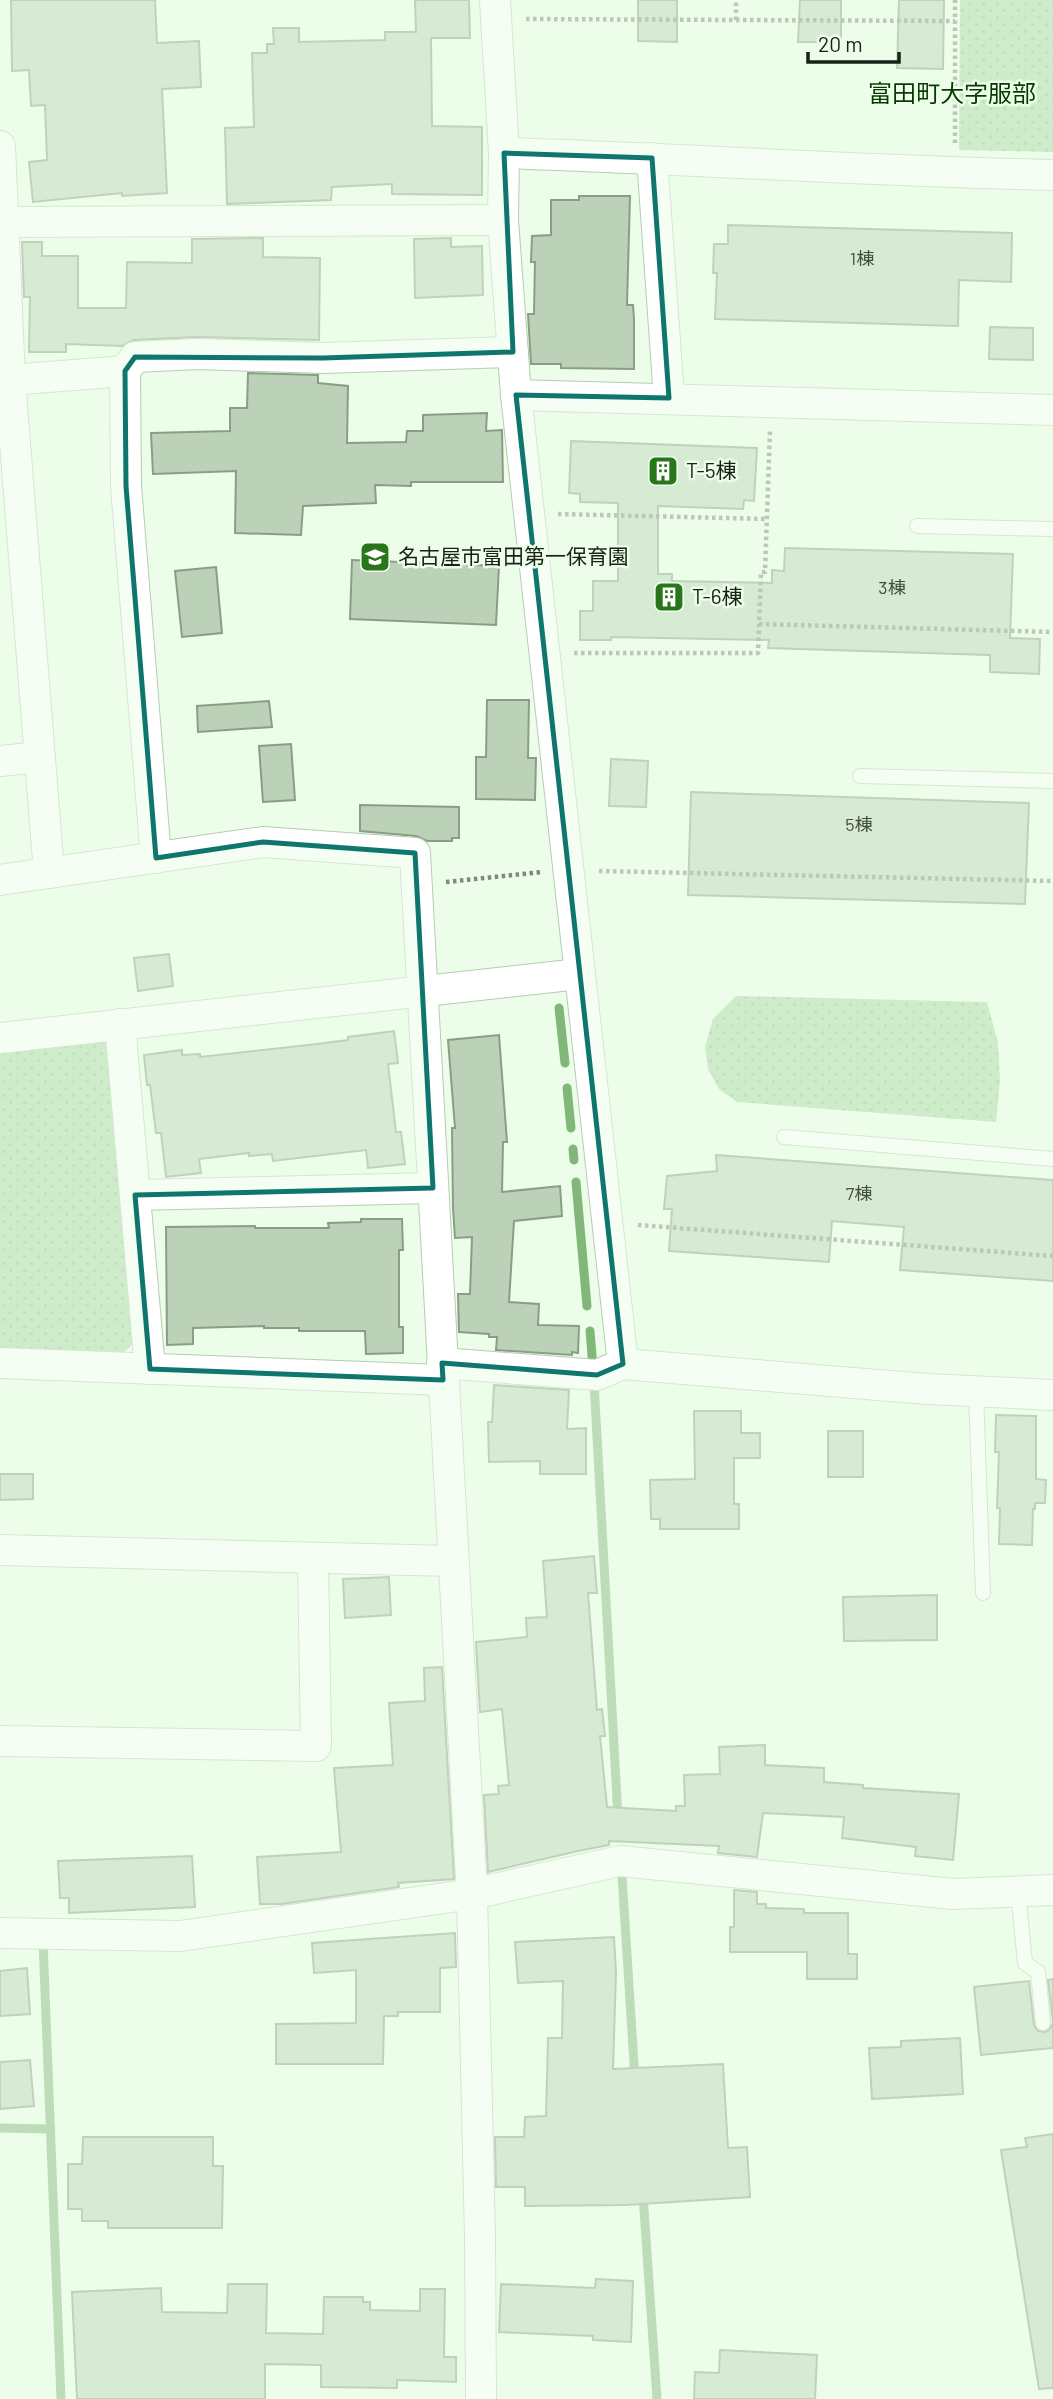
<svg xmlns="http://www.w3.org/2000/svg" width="1053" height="2399" font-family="Barlow,'Noto Sans JP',sans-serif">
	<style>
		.green { fill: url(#green-dots) }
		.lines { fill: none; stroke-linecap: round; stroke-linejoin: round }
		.stream { stroke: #82b77a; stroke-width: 9 }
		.building { fill: #bcd2b8; stroke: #899e85; stroke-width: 2 }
		.service-casing { stroke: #b6ccb2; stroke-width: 16 }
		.minor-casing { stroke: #b6ccb2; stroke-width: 32 }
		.path { stroke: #7e8b7c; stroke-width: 4.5; stroke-dasharray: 3.5 3.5; stroke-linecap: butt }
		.service { stroke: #fff; stroke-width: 14 }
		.minor { stroke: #fff; stroke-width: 30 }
		.marked { fill: none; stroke: #0f766e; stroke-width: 5; stroke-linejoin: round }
		.labels { text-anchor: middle; stroke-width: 5; stroke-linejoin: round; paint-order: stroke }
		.number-label { font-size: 18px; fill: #414d3f }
		.poi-label { font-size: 21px; fill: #182117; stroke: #ecfee9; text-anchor: start }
		.quarter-label { font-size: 24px; fill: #073a00; stroke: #ecfee9 }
	</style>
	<defs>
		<pattern id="green-dots" width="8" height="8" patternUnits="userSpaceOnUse" patternTransform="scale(1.75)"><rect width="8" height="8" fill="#a9d7a2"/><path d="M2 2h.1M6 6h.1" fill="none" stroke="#91b88b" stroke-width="1.8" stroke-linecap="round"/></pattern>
	</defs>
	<rect width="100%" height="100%" fill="#ecfee9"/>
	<g class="green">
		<polygon points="960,0 1053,0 1053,152 959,150"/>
		<polygon points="736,996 987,1002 998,1043 1000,1080 996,1122 737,1102 719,1089 708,1069 705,1047 713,1019"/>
		<polygon points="100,1038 110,1047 136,1341 123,1353 0,1348 0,1048"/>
	</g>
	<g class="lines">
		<g class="stream">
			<polyline points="559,1008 565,1063"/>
			<polyline points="567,1088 571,1128"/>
			<polyline points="573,1149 574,1160"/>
			<polyline points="576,1182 587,1306"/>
			<polyline points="590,1331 593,1368"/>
			<polyline points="594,1382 618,1818"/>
			<polyline points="622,1876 635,2079"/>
			<polyline points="43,1941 61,2399"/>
			<polyline points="0,2128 51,2129"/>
			<polyline points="643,2195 657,2399"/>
		</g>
	</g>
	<g class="building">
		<polygon points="11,0 155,0 157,43 199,41 201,87 162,89 167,193 122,196 122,193 33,202 29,162 47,160 45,105 31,106 29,70 12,71"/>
		<polygon points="415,0 469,0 470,38 431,38 432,126 482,127 482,195 392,194 392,184 332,187 331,200 227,204 225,128 254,127 252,53 267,53 267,44 274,44 273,28 299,28 299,42 385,40 385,32 416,32"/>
		<polygon points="638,0 677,0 677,42 638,41"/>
		<polygon points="800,0 841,0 841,42 798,42"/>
		<polygon points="899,0 944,0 943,69 897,68"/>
		<polygon points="579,196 630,196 627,305 633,305 634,319 634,369 561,368 561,364 531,364 528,314 534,314 535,262 531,262 532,236 551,235 551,200 579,200"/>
		<polygon points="728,225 1012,233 1011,282 959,280 958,326 715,319 717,273 713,273 714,244 728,244"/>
		<polygon points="263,238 263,257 320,258 319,340 196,337 134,340 122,346 66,344 66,352 29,352 30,297 24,297 22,242 42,242 42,256 78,256 78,308 126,308 127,262 192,263 192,239"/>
		<polygon points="451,238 451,247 482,246 483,295 415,298 414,239"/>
		<polygon points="990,327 1033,328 1033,360 989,359"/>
		<polygon points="248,373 318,375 318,383 348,386 347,443 406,442 407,431 423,431 423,415 487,413 486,431 502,430 503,482 411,482 411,486 375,485 376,503 303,506 301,535 235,533 236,471 153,474 151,433 230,431 230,408 247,408"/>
		<polygon points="571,441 757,448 754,501 744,500 743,509 658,506 658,574 672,574 672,581 772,583 772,570 784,571 785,548 1013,554 1010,638 1040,639 1039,674 990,672 990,655 768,648 769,640 611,637 611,640 580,640 580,611 593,611 593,581 618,581 618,503 580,502 580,494 569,493"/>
		<polygon points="352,560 499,566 496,625 350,619"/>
		<polygon points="216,567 222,633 182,637 175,571"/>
		<polygon points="487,700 529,700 528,758 536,758 535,800 476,799 476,757 486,757"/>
		<polygon points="269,701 272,727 198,732 197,706"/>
		<polygon points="291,744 295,800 263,802 259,746"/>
		<polygon points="611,759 648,761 646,807 609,806"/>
		<polygon points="691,792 1029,803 1025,904 688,895"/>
		<polygon points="360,805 459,807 459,838 452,838 452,841 427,841 416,836 360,831"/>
		<polygon points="169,954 173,986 138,991 134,958"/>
		<polygon points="394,1031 398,1063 388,1064 396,1132 401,1132 405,1164 368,1168 366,1150 273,1161 272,1154 249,1156 249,1153 199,1159 201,1173 166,1177 161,1133 156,1133 150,1085 147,1085 144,1055 182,1050 182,1055 200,1054 200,1057 317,1044 348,1040 348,1037"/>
		<polygon points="499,1035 507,1142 503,1142 502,1192 560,1186 562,1216 514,1221 509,1302 539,1304 538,1325 579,1326 578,1353 572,1352 572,1355 496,1350 497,1337 489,1337 489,1334 459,1332 458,1294 470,1294 472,1237 455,1238 453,1208 452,1128 455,1128 448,1040"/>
		<polygon points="716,1155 1053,1180 1053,1281 900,1270 904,1227 832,1221 829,1262 669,1251 672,1209 664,1209 667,1176 717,1171"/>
		<polygon points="361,1219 402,1219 403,1250 399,1250 399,1327 403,1327 403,1353 366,1354 365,1331 299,1331 299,1328 264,1328 264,1326 193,1328 193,1344 167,1345 166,1227 255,1226 255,1228 329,1228 328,1223 361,1222"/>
		<polygon points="494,1385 569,1390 567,1429 586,1428 586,1474 540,1474 540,1461 489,1462 488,1422 492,1422"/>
		<polygon points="694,1411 741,1411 741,1433 760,1433 760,1458 734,1458 734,1504 739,1504 739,1529 660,1529 660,1519 651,1519 650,1480 695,1479"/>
		<polygon points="996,1415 1036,1416 1036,1479 1046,1480 1045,1503 1035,1503 1035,1509 1033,1509 1032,1545 999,1544 1000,1508 997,1508 999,1452 995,1452"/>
		<rect x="828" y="1431" width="35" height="46"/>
		<polygon points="0,1474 33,1474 33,1499 0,1500"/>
		<polygon points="594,1556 597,1593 588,1593 597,1710 602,1709 605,1736 600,1736 607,1807 676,1811 676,1806 685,1806 684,1775 720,1774 719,1747 765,1745 765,1765 824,1768 824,1782 863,1785 863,1788 959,1794 953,1860 915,1856 916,1847 842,1838 844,1817 763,1813 757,1857 718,1853 719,1846 609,1841 609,1845 578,1851 488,1872 484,1795 499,1794 498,1786 509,1785 502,1709 480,1712 476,1642 527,1637 526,1618 547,1617 543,1561"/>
		<polygon points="389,1577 391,1615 345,1618 343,1579"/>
		<polygon points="937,1595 937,1640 844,1641 843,1597"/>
		<polygon points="442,1667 454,1879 398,1883 399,1887 282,1904 260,1904 257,1857 341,1852 334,1768 393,1765 389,1703 425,1701 424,1668"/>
		<polygon points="192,1856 195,1907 69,1913 69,1898 60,1898 58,1861"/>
		<polygon points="734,1890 757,1892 757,1904 766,1904 766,1908 804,1909 804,1913 848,1913 848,1954 857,1954 857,1979 807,1979 807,1952 730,1952 730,1927 734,1927"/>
		<polygon points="455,1933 456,1967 440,1968 440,2012 398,2012 398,2016 384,2016 383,2064 276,2064 276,2024 356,2023 356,1970 314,1973 312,1943"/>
		<polygon points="614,1937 616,1972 613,2069 723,2064 728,2148 747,2147 750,2197 626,2205 525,2206 525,2187 496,2187 495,2137 524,2137 525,2117 546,2116 548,2038 562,2038 563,1981 518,1983 515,1942"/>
		<polygon points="27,1968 30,2014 0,2016 0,1971"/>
		<polygon points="1053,1979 1053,2048 981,2055 974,1987 1029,1981 1034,2025 1038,2031 1045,2032 1049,2030 1053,2023 1048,1980"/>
		<polygon points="960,2038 963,2094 872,2099 869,2048 901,2047 901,2041"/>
		<polygon points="30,2060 34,2106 0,2109 0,2062"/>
		<polygon points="1053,2134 1053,2388 1039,2389 1001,2150 1027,2147 1025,2138"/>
		<polygon points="83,2137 213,2137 213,2166 223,2166 222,2228 108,2228 108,2221 82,2221 82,2209 68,2209 68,2164 82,2164"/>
		<polygon points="596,2279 633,2281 631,2342 593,2340 593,2336 499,2332 501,2284 595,2288"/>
		<polygon points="228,2284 267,2284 266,2333 323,2334 324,2297 363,2297 363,2302 370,2302 370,2310 420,2311 420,2289 445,2289 444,2357 456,2357 456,2382 397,2380 397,2388 321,2387 321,2365 265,2364 265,2399 77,2399 72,2292 161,2288 162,2312 227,2313"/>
		<polygon points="720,2350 817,2355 815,2399 694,2399 695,2372 719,2373"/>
	</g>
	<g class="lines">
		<g class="service-casing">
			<g id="service">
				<polyline points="917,526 1053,529"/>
				<polyline points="860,776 1053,781"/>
				<polyline points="784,1137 1053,1159"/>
				<polyline points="976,1392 983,1593"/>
				<polyline points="1018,1891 1025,1963 1038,1972 1043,2023"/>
			</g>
		</g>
		<g class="minor-casing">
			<g id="minor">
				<polyline points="495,0 504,153 503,220 516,395 623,1364"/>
				<polyline points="0,146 10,380 49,873"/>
				<path d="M504,153c183,6 366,18 549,22"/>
				<polyline points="652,158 669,398"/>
				<polyline points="0,222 503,220"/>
				<polyline points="125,371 126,486 156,858"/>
				<polyline points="0,379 10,380 125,371 135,357 197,354 323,358 513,352"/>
				<polyline points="516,395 1053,410"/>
				<polyline points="0,761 40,757"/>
				<polyline points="0,880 263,842 415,853 472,1894 480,2237 481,2399"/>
				<polyline points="120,1024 150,1369"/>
				<polyline points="0,1038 579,974"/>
				<polyline points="135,1195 433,1188"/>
				<polyline points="0,1363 443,1380"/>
				<polyline points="442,1363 597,1375 623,1364 927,1389 1053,1395"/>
				<polyline points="0,1550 453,1561"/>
				<polyline points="0,1741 316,1746 313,1559"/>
				<polyline points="0,1933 180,1936 472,1894 620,1861 953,1894 1053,1890"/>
			</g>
		</g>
		<g class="path">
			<polyline points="526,19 955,21"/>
			<polyline points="736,20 736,0"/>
			<polyline points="955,143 955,0"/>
			<polyline points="558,514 767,519"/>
			<polyline points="759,624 1053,632"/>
			<polyline points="574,653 758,653 761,572 765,572 770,430"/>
			<polyline points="599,871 1053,881"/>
			<polyline points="446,882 542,872"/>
			<polyline points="638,1225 1053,1256"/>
		</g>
		<use href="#service" class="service"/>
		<use href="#minor" class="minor"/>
	</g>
	<path d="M0 0H1053V2399H0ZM504,153l148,5 17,240 -153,-3 107,969 -26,11 -155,-12 1,17 -293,-11 -15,-174 298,-7 -18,-335 -152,-11 -107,16 -30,-372 -1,-115 10,-14 188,1 190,-6z" fill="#ecfee9" fill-opacity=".55" fill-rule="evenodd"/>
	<path class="marked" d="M504,153l148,5 17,240 -153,-3 107,969 -26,11 -155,-12 1,17 -293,-11 -15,-174 298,-7 -18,-335 -152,-11 -107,16 -30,-372 -1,-115 10,-14 188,1 190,-6z"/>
	<defs>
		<g id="building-square" transform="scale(1.575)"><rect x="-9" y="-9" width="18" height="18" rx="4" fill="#29751c" stroke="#ecfee9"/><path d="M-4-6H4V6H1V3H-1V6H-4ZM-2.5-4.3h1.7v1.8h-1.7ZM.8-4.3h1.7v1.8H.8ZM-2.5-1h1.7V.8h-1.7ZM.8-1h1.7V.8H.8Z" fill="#fff"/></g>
		<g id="school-square" transform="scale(1.575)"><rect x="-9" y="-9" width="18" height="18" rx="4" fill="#29751c" stroke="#ecfee9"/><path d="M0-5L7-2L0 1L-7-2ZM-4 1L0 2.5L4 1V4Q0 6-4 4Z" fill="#fff"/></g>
	</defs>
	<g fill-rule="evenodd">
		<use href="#building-square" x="663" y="471"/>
		<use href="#school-square" x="375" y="557"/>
		<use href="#building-square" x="669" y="597"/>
	</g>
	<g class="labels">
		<g class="number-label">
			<text x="862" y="265">1棟</text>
			<text x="892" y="594">3棟</text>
			<text x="859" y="831">5棟</text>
			<text x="859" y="1200">7棟</text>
		</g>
		<g class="poi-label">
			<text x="686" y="478">T-5棟</text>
			<text x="398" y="564">名古屋市富田第一保育園</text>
			<text x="692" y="604">T-6棟</text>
		</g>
		<g class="quarter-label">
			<text x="952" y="102">富田町大字服部</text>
		</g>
	</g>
	<path d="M808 52v10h91v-10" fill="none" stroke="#182117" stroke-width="3.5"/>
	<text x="818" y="52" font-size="21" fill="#182117" stroke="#ecfee9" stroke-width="5" paint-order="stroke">20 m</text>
</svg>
